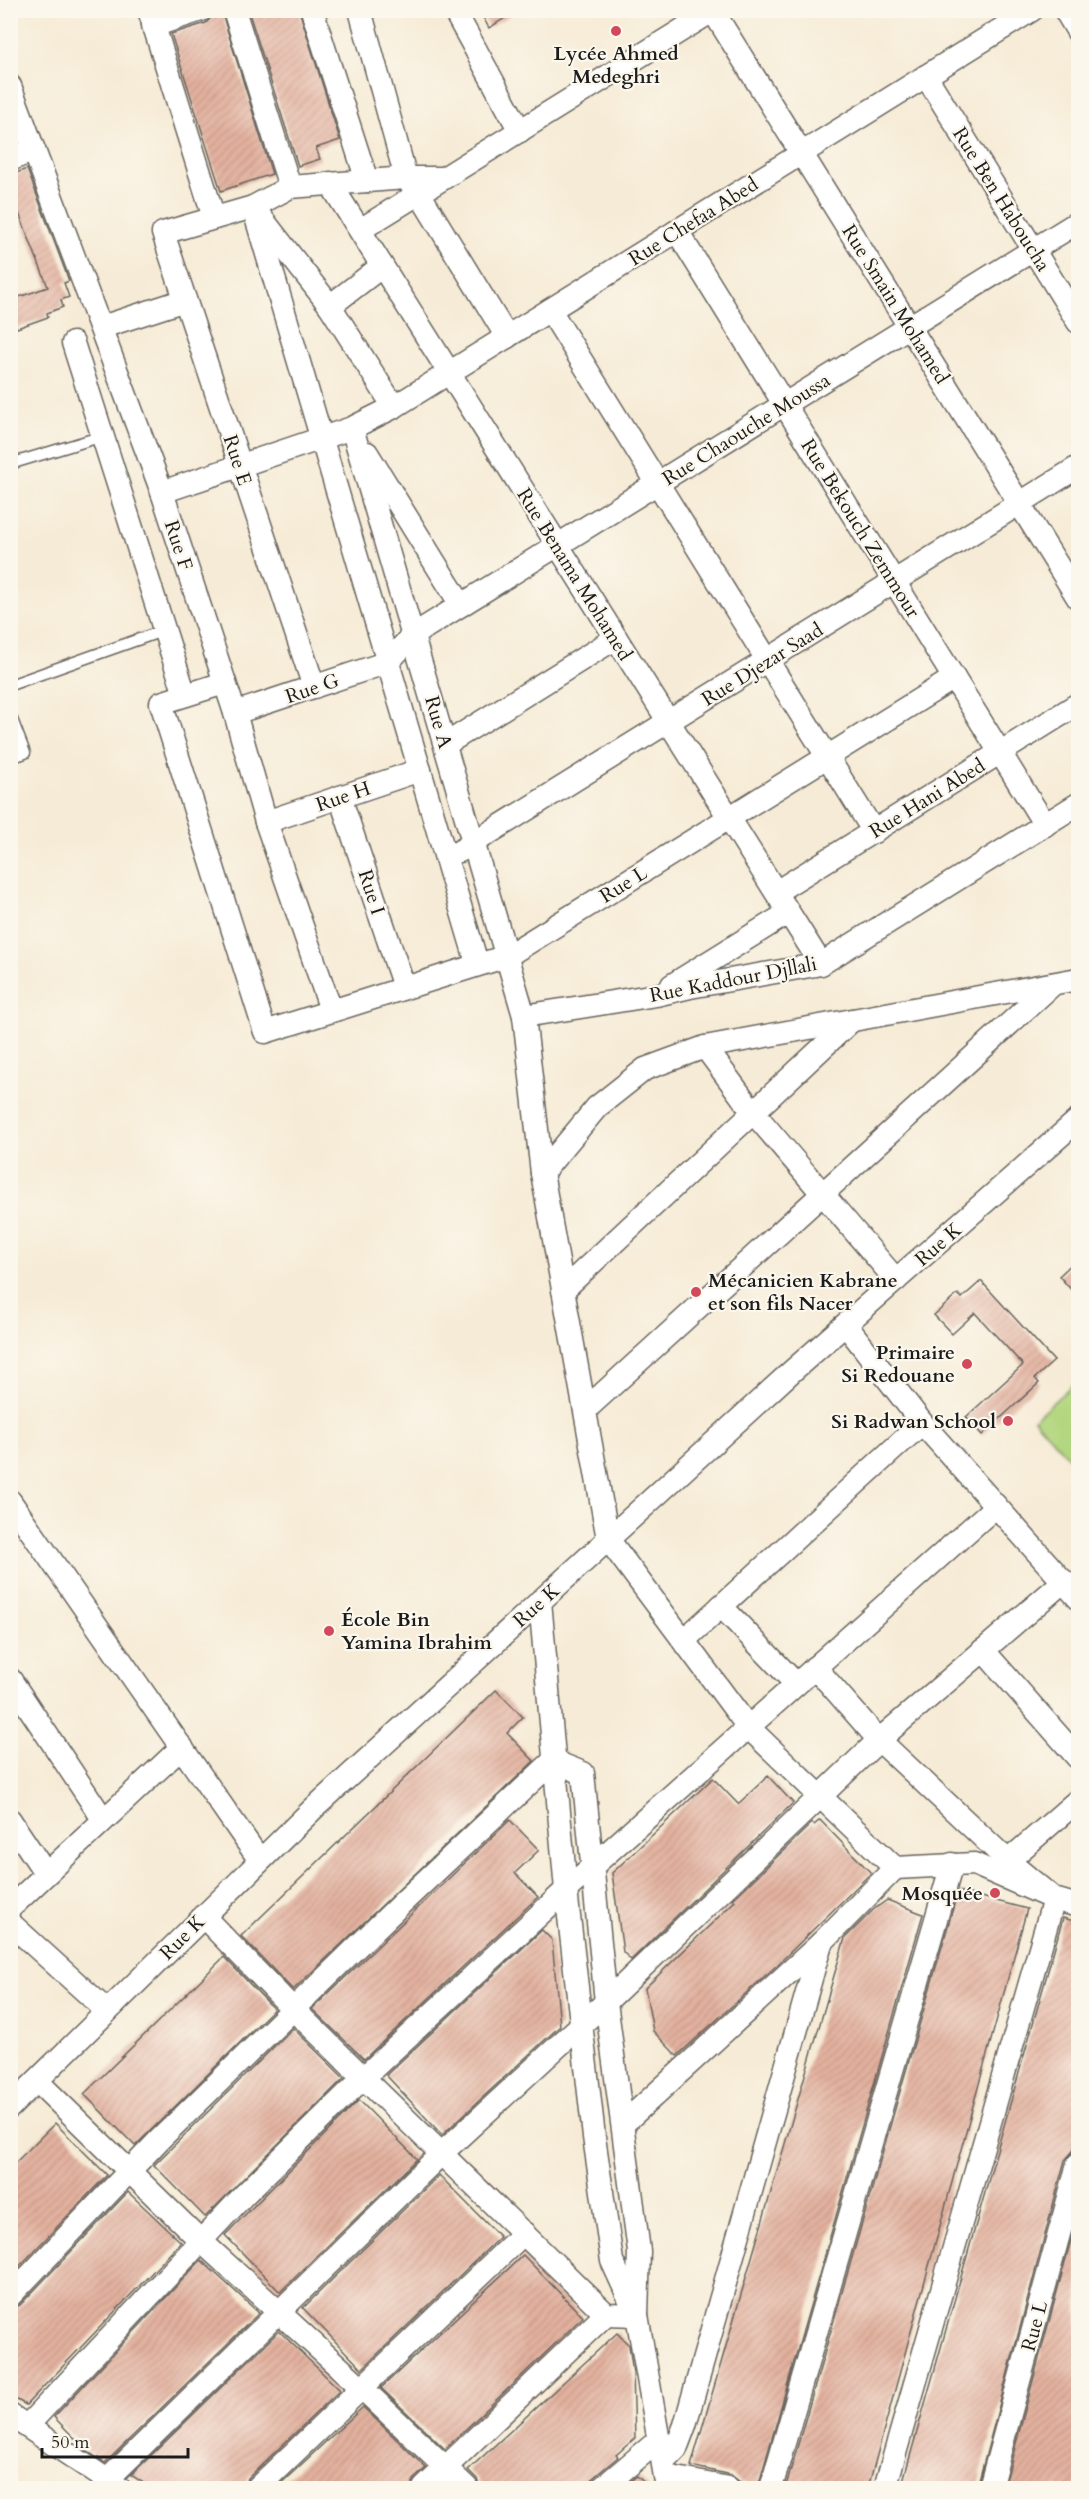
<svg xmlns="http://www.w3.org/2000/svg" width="1089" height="2499" font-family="Cardo,serif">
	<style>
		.pitch { fill: #b3d780; stroke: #687a4e; stroke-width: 1.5 }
		.building { fill: url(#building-hatch) }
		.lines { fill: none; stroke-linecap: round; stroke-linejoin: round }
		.service-casing { stroke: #68645d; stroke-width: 13 }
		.minor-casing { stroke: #68645d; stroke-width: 25 }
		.service { stroke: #fff; stroke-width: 10 }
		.minor { stroke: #fff; stroke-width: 22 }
		.poi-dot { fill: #d1495b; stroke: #fbf7ec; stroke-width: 2 }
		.labels { text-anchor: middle; stroke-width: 4.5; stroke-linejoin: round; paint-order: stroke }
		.poi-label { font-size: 20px; font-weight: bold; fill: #1c1c1c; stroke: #fbf7ec; text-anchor: end }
		.street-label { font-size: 20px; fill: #1c1c1c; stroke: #fbf7ec }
	</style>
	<defs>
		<pattern id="building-hatch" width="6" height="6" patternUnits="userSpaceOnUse" patternTransform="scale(1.5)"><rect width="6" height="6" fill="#e3b19f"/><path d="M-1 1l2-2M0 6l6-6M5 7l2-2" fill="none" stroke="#c29888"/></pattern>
	</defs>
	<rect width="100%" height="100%" fill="#fbf7ec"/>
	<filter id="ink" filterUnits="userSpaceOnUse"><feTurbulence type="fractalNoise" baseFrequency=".0167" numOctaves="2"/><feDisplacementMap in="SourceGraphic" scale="12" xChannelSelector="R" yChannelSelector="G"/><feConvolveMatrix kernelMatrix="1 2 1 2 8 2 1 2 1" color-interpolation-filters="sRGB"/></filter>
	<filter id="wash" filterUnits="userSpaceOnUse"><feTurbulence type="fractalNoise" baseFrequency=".008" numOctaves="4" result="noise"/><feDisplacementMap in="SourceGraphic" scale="24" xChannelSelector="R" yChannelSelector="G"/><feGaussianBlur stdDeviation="1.35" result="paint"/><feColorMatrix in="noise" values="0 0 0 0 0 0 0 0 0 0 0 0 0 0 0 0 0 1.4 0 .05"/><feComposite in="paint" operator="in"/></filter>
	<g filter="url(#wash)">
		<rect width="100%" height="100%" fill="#f6ebd6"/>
		<polygon class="pitch" points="1078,1380 1078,1462 1075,1465 1034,1419"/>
		<g id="blocks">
			<g class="building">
				<polygon points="218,10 221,10 272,174 221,191 171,34 206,23"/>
				<polygon points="248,10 299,10 340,140 316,148 320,159 298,166"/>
				<polygon points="479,10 518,10 489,28"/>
				<polygon points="27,169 69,281 64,283 69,297 61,300 63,307 47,313 48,317 17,328 16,326 10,328 10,300 48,287 10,190 10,175"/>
				<polygon points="1078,1258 1078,1297 1059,1276"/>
				<polygon points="981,1281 1054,1361 1035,1378 1039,1383 982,1435 966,1417 1023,1365 975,1313 952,1334 934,1315 958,1294 962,1298"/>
				<polygon points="496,1690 523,1717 507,1733 534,1761 293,1990 241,1936"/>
				<polygon points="768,1776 793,1803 631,1960 623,1952 612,1873 713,1778 738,1804"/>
				<polygon points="510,1820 539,1850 515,1873 538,1897 364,2059 312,2009"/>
				<polygon points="820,1820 871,1873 776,1966 677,2056 653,2031 645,1988 735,1901 733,1899 812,1823 814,1825"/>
				<polygon points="958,1891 1027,1909 868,2488 792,2488 786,2486"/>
				<polygon points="887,1900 923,1914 758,2487 740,2482 731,2475 691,2466 845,1938 873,1910"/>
				<polygon points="1063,1918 1078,1922 1078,2133 1073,2151 1065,2160 977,2488 901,2488"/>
				<polygon points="542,1930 552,1940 560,2026 442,2135 386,2075"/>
				<polygon points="224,1957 274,2009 135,2146 84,2094"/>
				<polygon points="293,2028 344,2078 205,2217 154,2165"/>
				<polygon points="359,2100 417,2159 280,2292 225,2235"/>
				<polygon points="55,2123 107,2175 10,2276 10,2168"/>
				<polygon points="439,2175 500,2237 362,2369 303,2308"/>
				<polygon points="128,2192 181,2242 26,2405 10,2396 10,2309 20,2305"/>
				<polygon points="1078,2214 1078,2488 1004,2488"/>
				<polygon points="523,2255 583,2317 445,2449 381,2388"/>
				<polygon points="201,2260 259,2313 105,2463 87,2451 54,2417"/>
				<polygon points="279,2331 340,2390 248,2478 244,2488 151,2488 131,2475"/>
				<polygon points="617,2333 629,2345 633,2373 635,2438 616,2455 618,2457 593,2478 589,2488 480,2488 477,2479 468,2470"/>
				<polygon points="363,2407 426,2468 414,2479 411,2488 276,2488"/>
				<polygon points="637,2476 650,2488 622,2488"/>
			</g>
		</g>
	</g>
	<g filter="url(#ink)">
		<use href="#blocks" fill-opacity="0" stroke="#68645d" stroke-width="1.5"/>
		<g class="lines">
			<g class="service-casing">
				<g id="service">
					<polyline points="10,464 103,436"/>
					<polyline points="10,685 165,630"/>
					<polyline points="10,714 25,753 10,758"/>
				</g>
			</g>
			<g class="minor-casing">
				<g id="minor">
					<polyline points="149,10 214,218"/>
					<polyline points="234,10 290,187"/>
					<polyline points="312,10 367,181"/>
					<polyline points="360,10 406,178 419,193 507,337"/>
					<polyline points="454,10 520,131"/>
					<polyline points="1065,10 1078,32"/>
					<polyline points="713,11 1078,598"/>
					<polyline points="153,26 201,10"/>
					<polyline points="926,76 1078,322"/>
					<polyline points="10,86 162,492 235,713 266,822 331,1010"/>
					<polyline points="10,160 34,150"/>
					<polyline points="443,178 406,178 290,187 253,207 477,963"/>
					<polyline points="330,183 821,964"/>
					<polyline points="360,230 714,10"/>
					<polyline points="677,231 1045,825"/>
					<polyline points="330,306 382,266"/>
					<polyline points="550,310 874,832"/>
					<polyline points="102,327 185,300"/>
					<polyline points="73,343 185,695"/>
					<polyline points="352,428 524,1016 542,1173"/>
					<polyline points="367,453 461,605"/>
					<polyline points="162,492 352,428 394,407 1032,10"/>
					<polyline points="224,683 161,703 265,1032 507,956 954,678"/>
					<polyline points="314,687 163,233 253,207 330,306 394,407"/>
					<polyline points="235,713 388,662 413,635 1078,222"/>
					<polyline points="446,744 616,638"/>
					<polyline points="340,797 404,987"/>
					<polyline points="266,822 420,770"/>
					<polyline points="460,851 1078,467"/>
					<polyline points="776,892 1078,704"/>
					<polyline points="1078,979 705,1047 645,1069 597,1107 542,1173 608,1539 748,1727 895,1868 974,1864 1054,1899 1078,1906"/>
					<polyline points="672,985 788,913"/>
					<polyline points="524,1016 656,995 690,987 821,964 1078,804"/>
					<polyline points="705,1047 753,1112 896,1280"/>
					<polyline points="563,1290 852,1020"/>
					<polyline points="846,1325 922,1423 1078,1598"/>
					<polyline points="585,1410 1053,984"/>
					<polyline points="10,1501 259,1859"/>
					<polyline points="540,1601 566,1890 594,2137 612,2261 635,2311"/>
					<polyline points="721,1606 796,1684"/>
					<polyline points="683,1641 922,1423"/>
					<polyline points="983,1650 1078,1758"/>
					<polyline points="815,1667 879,1740 1008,1861 1054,1899 885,2488"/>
					<polyline points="10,1679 103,1819"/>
					<polyline points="10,1820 46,1874"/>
					<polyline points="1008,1861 1078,1800"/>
					<polyline points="10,1908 182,1747"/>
					<polyline points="203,1916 293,2009 606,2314 637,2315"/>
					<polyline points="10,1923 107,2011"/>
					<polyline points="37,2081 201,2241 362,2388 467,2488"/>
					<polyline points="10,2107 313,1809 790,1373 1078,1120"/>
					<polyline points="623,2124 821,1943 895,1868"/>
					<polyline points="10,2296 160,2139 403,1902 553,1761 583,1773 606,2002 639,2251 637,2315 667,2488"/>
					<polyline points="10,2415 119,2488"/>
					<polyline points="27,2426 244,2195 364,2077 566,1890 996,1506"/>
					<polyline points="663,2462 676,2449 685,2425 821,1943"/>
					<polyline points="666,2476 728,2488"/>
					<polyline points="107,2480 442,2153 606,2002 879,1740 1064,1581"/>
					<polyline points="257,2488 524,2233"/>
					<polyline points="424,2488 606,2314"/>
					<polyline points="602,2488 660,2439"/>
					<polyline points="771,2488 952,1864"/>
					<polyline points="990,2488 1078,2164"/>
				</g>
			</g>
			<use href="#service" class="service"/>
			<use href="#minor" class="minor"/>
		</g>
	</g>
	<g class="poi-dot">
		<circle cx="616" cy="31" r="6"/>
		<circle cx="696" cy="1292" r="6"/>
		<circle cx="967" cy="1364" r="6"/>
		<circle cx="1008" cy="1421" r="6"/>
		<circle cx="329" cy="1631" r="6"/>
		<circle cx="995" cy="1893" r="6"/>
	</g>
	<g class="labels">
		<g class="poi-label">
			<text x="616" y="60" text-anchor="middle">Lycée Ahmed<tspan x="616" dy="23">Medeghri</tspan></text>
			<text x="708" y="1287" text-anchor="start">Mécanicien Kabrane<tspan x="708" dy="23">et son fils Nacer</tspan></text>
			<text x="955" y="1359">Primaire<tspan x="955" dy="23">Si Redouane</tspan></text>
			<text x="996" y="1428">Si Radwan School</text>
			<text x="341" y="1626" text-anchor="start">École Bin<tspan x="341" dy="23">Yamina Ibrahim</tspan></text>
			<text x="983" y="1900">Mosquée</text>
		</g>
		<g class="street-label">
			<text transform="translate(1002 199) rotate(58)" y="7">Rue Ben Haboucha</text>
			<text transform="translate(693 221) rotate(-32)" y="7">Rue Chefaa Abed</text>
			<text transform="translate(896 304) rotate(58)" y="7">Rue Smain Mohamed</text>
			<text transform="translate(746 429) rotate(-32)" y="7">Rue Chaouche Moussa</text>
			<text transform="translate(238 460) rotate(72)" y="7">Rue E</text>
			<text transform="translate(861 528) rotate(58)" y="7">Rue Bekouch Zemmour</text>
			<text transform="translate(179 545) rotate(72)" y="7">Rue F</text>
			<text transform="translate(575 574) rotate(58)" y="7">Rue Benama Mohamed</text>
			<text transform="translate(762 664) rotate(-32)" y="7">Rue Djezar Saad</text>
			<text transform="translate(312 688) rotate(-19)" y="7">Rue G</text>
			<text transform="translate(439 722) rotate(74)" y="7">Rue A</text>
			<text transform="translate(343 796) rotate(-19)" y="7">Rue H</text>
			<text transform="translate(927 798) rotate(-32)" y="7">Rue Hani Abed</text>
			<text transform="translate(623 884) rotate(-32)" y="7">Rue L</text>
			<text transform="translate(372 892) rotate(72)" y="7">Rue I</text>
			<text transform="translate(733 979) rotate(-11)" y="7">Rue Kaddour Djllali</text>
			<text transform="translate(938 1244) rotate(-41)" y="7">Rue K</text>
			<text transform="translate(536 1605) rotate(-42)" y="7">Rue K</text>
			<text transform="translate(182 1937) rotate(-45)" y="7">Rue K</text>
			<text transform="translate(1034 2326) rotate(-75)" y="7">Rue L</text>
		</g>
	</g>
	<rect width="1089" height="2499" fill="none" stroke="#fbf7ec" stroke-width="36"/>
	<path d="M42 2448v9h146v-9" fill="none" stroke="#1c1c1c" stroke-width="3"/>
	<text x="51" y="2448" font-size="18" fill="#1c1c1c" stroke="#fbf7ec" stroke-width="4.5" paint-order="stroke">50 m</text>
</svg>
